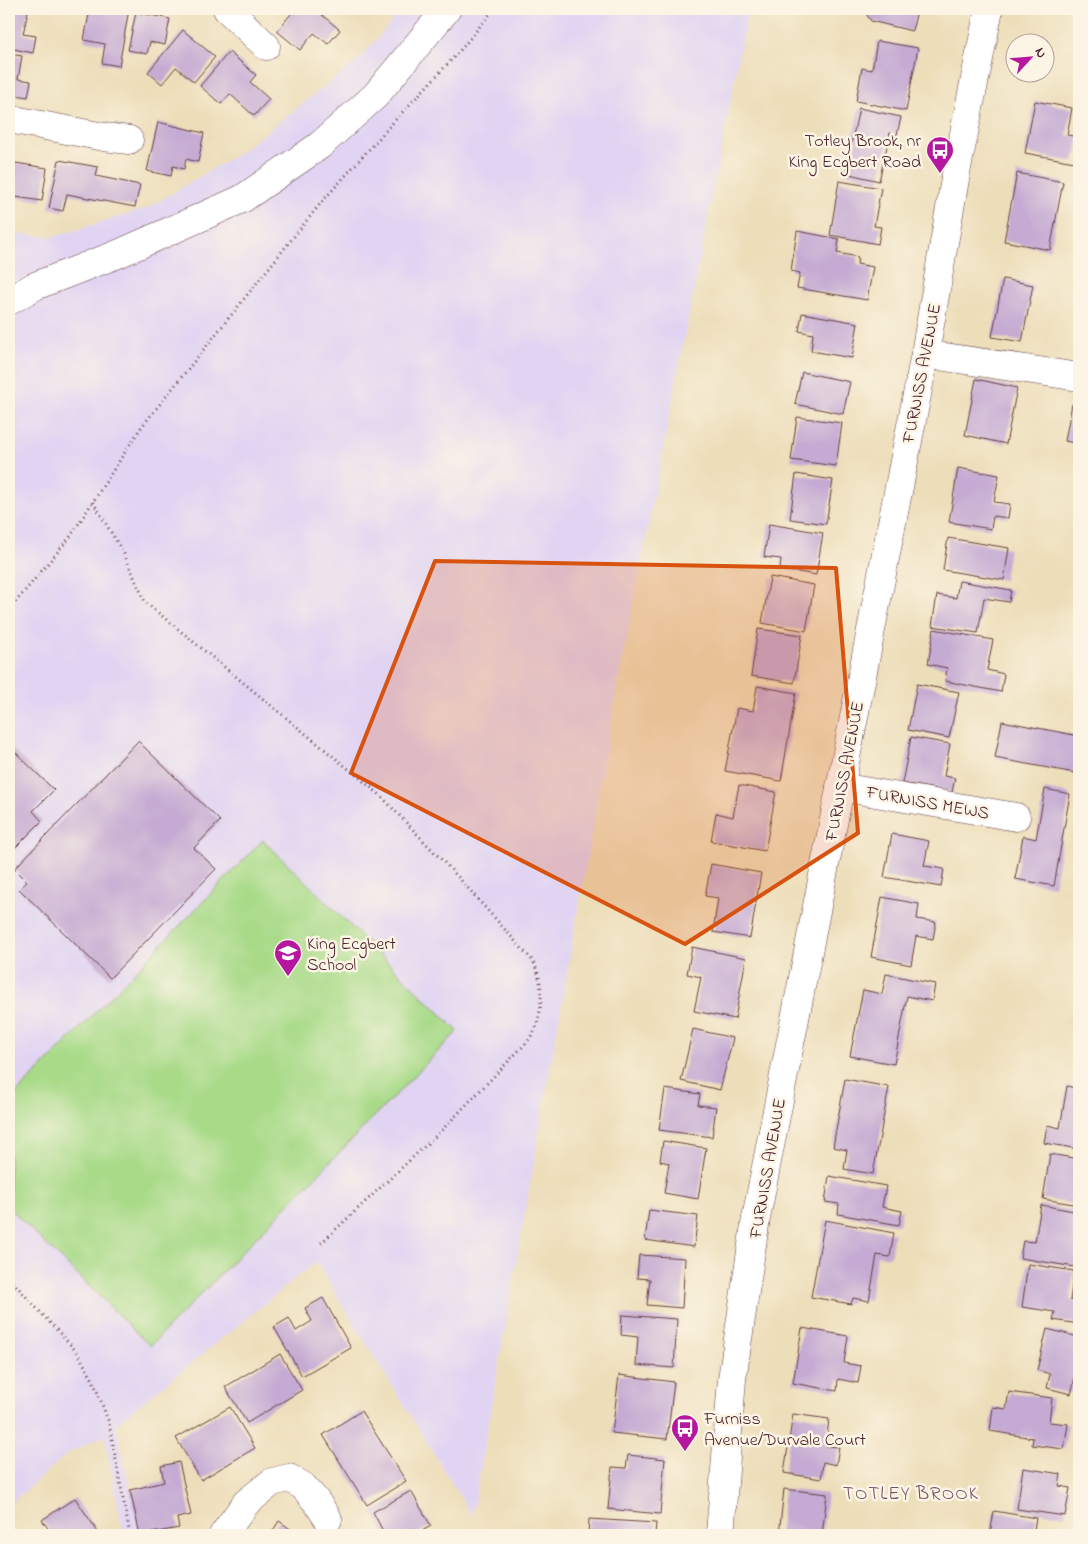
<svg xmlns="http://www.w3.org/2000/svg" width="1088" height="1544" font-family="'Indie Flower',sans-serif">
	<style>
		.built { fill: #e1d4f3 }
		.green { fill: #a8da88; stroke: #797c5a }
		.building { fill: #c5aad3 }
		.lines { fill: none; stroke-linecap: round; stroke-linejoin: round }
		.minor-casing { stroke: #623c40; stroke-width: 29 }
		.path { stroke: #623c40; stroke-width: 3; stroke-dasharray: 1 4; stroke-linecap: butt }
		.minor { stroke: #fff; stroke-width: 28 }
		.marked { fill: #d8530f; fill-opacity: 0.2; stroke: #d8530f; stroke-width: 4; stroke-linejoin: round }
		.labels { text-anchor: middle; stroke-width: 5; stroke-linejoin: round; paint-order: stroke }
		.poi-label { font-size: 18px; fill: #4a1f2b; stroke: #fcf5e5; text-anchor: start }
		.street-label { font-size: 18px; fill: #4a1f2b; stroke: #fcf5e5 }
		.neighbourhood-label { font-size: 19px; letter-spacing: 1px; fill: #755066; stroke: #fcf5e5 }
	</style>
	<rect width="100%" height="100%" fill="#fcf5e5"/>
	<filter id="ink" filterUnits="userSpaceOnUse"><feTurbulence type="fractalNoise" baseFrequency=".02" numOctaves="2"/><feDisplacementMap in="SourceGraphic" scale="10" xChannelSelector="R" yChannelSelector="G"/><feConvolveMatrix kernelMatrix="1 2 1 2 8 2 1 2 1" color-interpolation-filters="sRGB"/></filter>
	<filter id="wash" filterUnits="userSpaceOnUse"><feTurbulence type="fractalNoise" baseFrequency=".0096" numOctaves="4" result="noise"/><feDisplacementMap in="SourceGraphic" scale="20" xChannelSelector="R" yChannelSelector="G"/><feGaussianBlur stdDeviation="1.12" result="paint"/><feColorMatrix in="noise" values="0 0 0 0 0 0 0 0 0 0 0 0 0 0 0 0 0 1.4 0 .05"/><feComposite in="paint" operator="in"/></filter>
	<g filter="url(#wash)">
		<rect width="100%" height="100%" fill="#eddeba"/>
		<polygon class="built" points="402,9 748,9 616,692 472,1516 316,1262 116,1424 140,1535 124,1535 104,1436 68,1453 9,1505 9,233 53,237 148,208 239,153 360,59"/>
		<polygon class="green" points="263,840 458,1031 150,1346 9,1208 9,1101"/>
		<g id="blocks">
			<g class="building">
				<polygon points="9,9 28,11 23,34 36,36 33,53 9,48"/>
				<polygon points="90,9 129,9 119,66 102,63 105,44 84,40"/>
				<polygon points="295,9 315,9 340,30 328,44 314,33 300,50 277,31"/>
				<polygon points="863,9 915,9 917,11 912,31 871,21"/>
				<polygon points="136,12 170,19 165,45 150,42 147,54 128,50"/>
				<polygon points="183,30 215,57 194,82 176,67 162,84 148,72"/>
				<polygon points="877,41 918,48 906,111 856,101 862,68 872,70"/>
				<polygon points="229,52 256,75 250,82 269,99 254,116 230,94 221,104 200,86"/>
				<polygon points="9,54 22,56 18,79 31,81 28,97 9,94"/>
				<polygon points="1035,101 1072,108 1067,135 1079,137 1074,162 1025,153"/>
				<polygon points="859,108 901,117 897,135 890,133 879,181 845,173"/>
				<polygon points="158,122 204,133 198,162 186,159 184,169 173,166 171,176 147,171"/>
				<polygon points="59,160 98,167 96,176 140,185 135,207 67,194 63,211 49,208"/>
				<polygon points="9,162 47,168 42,201 9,196"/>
				<polygon points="1017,173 1063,182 1050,250 1004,241"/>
				<polygon points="839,181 881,188 874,226 881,227 878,244 830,235"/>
				<polygon points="797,231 839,239 837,253 858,257 857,264 873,267 867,300 797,288 800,273 791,271"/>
				<polygon points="1003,279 1033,285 1022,342 992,337"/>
				<polygon points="802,313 858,323 852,358 811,351 813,334 799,331"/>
				<polygon points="802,372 850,382 843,414 795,404"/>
				<polygon points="976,379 1017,388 1006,444 965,435"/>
				<polygon points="1072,404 1079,405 1079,444 1065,441"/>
				<polygon points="797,417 842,423 836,466 791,460"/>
				<polygon points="958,468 999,475 994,502 1010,504 1008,518 993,516 991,529 949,522"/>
				<polygon points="796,474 833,480 826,524 790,519"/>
				<polygon points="769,524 823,533 816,575 780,569 781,559 764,557"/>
				<polygon points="948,538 1009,548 1004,580 943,570"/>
				<polygon points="770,577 814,585 806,631 762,623"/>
				<polygon points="959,581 1011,590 1009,602 984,598 978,633 932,626 937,595 956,598"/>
				<polygon points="758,629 802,635 794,683 751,676"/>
				<polygon points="934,629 993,640 987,670 1004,674 1001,692 945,681 947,668 928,664"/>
				<polygon points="917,684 959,692 949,738 908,730"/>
				<polygon points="757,686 796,693 781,781 725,771 737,708 753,711"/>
				<polygon points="1002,721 1079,736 1079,748 1075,773 995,758"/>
				<polygon points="911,737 950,744 944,776 955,778 952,792 902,783"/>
				<polygon points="138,741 220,821 194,848 216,869 110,978 19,889 27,882 14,869"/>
				<polygon points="9,746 54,790 33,811 42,821 9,854"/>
				<polygon points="739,785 776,792 765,851 711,841 716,813 733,817"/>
				<polygon points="1045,789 1070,794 1054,886 1015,879 1023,836 1036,839"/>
				<polygon points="892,834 929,841 924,866 944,869 941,887 884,877"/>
				<polygon points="711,864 761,873 750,938 713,932 718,898 705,896"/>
				<polygon points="882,897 919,904 917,919 936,922 933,939 916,936 911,965 871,957"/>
				<polygon points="692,947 746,958 735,1019 694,1011 701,977 687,974"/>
				<polygon points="886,974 935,984 932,1001 907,996 894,1064 850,1056 863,990 882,994"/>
				<polygon points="693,1029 733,1038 720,1090 681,1081"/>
				<polygon points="845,1079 889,1087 873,1174 844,1169 847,1150 833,1147"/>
				<polygon points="1067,1086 1079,1089 1079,1149 1044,1143 1047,1125 1060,1128"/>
				<polygon points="665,1089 700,1094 698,1105 716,1107 712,1137 659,1130"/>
				<polygon points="663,1141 706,1148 698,1199 664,1193 669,1163 660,1161"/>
				<polygon points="1050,1154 1079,1159 1079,1205 1043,1199"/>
				<polygon points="829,1176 886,1186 882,1207 902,1211 899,1225 838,1214 839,1204 825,1202"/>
				<polygon points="1041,1205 1079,1212 1079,1244 1075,1267 1020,1258 1023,1241 1035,1242"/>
				<polygon points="649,1210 698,1216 694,1247 645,1240"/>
				<polygon points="825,1220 894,1233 890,1257 877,1255 869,1301 853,1298 851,1304 811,1297"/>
				<polygon points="639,1255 685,1258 682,1308 647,1305 650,1279 637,1278"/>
				<polygon points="1028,1264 1074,1271 1070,1300 1077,1301 1076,1314 1079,1314 1079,1324 1053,1320 1055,1312 1022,1307"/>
				<polygon points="323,1298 351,1348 302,1376 274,1327 289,1318 296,1331 312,1321 305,1308"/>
				<polygon points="622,1315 677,1319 674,1368 636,1365 638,1337 621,1335"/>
				<polygon points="802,1328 848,1336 844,1363 861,1366 858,1383 838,1379 837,1391 793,1383"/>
				<polygon points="1047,1329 1079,1337 1079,1371 1077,1370 1071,1394 1047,1388 1050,1374 1037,1370"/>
				<polygon points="280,1354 302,1390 247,1423 225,1387"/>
				<polygon points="619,1375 674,1382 667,1439 612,1433"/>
				<polygon points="1009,1392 1052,1398 1049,1422 1068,1424 1064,1449 1032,1445 1033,1438 990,1431 993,1407 1006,1409"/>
				<polygon points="230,1407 255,1448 201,1480 176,1438"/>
				<polygon points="361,1411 406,1481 367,1505 323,1435"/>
				<polygon points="793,1414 829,1419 826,1446 839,1447 836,1465 823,1462 821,1479 784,1473"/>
				<polygon points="628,1455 665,1459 660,1514 608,1509 612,1467 626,1468"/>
				<polygon points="179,1462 191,1515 177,1518 179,1528 140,1535 130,1490 164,1482 161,1466"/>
				<polygon points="1023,1468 1061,1474 1059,1486 1070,1488 1065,1516 1017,1509"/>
				<polygon points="784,1489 827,1494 822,1535 779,1535"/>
				<polygon points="411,1491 431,1526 414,1535 385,1535 373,1512"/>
				<polygon points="75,1498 100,1535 53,1535 42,1520"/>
				<polygon points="994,1511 1036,1518 1033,1535 990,1535"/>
				<polygon points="589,1519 656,1523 655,1535 588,1535"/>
				<polygon points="279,1521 299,1535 270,1535"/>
			</g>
		</g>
	</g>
	<g filter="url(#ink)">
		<use href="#blocks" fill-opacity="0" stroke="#623c40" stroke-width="1"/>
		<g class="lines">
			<g class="minor-casing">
				<g id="minor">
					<polyline points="227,9 266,46"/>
					<polyline points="9,119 104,137 129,140"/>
					<polyline points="9,301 35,286 118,254 242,199 319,146 375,96 447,9"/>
					<polyline points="925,354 1079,377"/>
					<polyline points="840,787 1016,817"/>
					<polyline points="223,1535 246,1503 272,1482 289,1478 303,1486 316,1501 328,1519"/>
					<polyline points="720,1535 732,1379 756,1218 925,354 956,173 989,9"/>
				</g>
			</g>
			<g class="path">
				<path d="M93,502l31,52 21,48 234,192 79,83 75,84c10,20 10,41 4,63 -1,6 -6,12 -9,17l-87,90 -122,114"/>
				<polyline points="9,610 70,537 140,429 320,204 398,117 458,53 494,9"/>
				<polyline points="9,1278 77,1352 93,1380 109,1423 130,1535"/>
			</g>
			<use href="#minor" class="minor"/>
		</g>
	</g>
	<path class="marked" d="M435,561l401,7 22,265 -173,111 -334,-171z"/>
	<defs>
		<g id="bus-pin" transform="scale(1.4375)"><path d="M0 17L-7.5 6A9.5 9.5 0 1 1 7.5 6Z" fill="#b5179e" stroke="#fcf5e5"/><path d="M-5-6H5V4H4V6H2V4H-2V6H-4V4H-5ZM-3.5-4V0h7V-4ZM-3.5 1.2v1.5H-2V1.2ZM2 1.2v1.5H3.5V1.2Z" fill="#fff"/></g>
		<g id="school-pin" transform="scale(1.4375)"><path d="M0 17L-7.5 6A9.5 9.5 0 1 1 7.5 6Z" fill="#b5179e" stroke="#fcf5e5"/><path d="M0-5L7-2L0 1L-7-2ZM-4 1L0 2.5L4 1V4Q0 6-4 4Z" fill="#fff"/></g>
	</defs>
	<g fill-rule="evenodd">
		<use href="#bus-pin" x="940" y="150"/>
		<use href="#school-pin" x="288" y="953"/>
		<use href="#bus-pin" x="685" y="1428"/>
	</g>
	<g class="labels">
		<g class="poi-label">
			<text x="921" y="146" text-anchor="end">Totley Brook, nr<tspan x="921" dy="21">King Ecgbert Road</tspan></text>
			<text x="307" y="949">King Ecgbert<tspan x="307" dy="21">School</tspan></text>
			<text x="704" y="1424">Furniss<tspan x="704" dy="21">Avenue/Durvale Court</tspan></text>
		</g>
		<g class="street-label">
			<text transform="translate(921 373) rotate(-79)" y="6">FURNISS AVENUE</text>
			<text transform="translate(844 771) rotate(-79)" y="6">FURNISS AVENUE</text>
			<text transform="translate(928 802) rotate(10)" y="6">FURNISS MEWS</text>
			<text transform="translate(767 1168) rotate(-80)" y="6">FURNISS AVENUE</text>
		</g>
		<g class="neighbourhood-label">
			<text x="911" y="1499">TOTLEY BROOK</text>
		</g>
	</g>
	<rect width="1088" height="1544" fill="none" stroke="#fcf5e5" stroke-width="30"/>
	<g transform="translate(1030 58) rotate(64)"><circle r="24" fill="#fcf5e5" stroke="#b59f9b"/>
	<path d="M0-4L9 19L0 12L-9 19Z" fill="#b5179e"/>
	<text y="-8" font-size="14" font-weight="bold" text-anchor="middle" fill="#4a1f2b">N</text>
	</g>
</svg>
